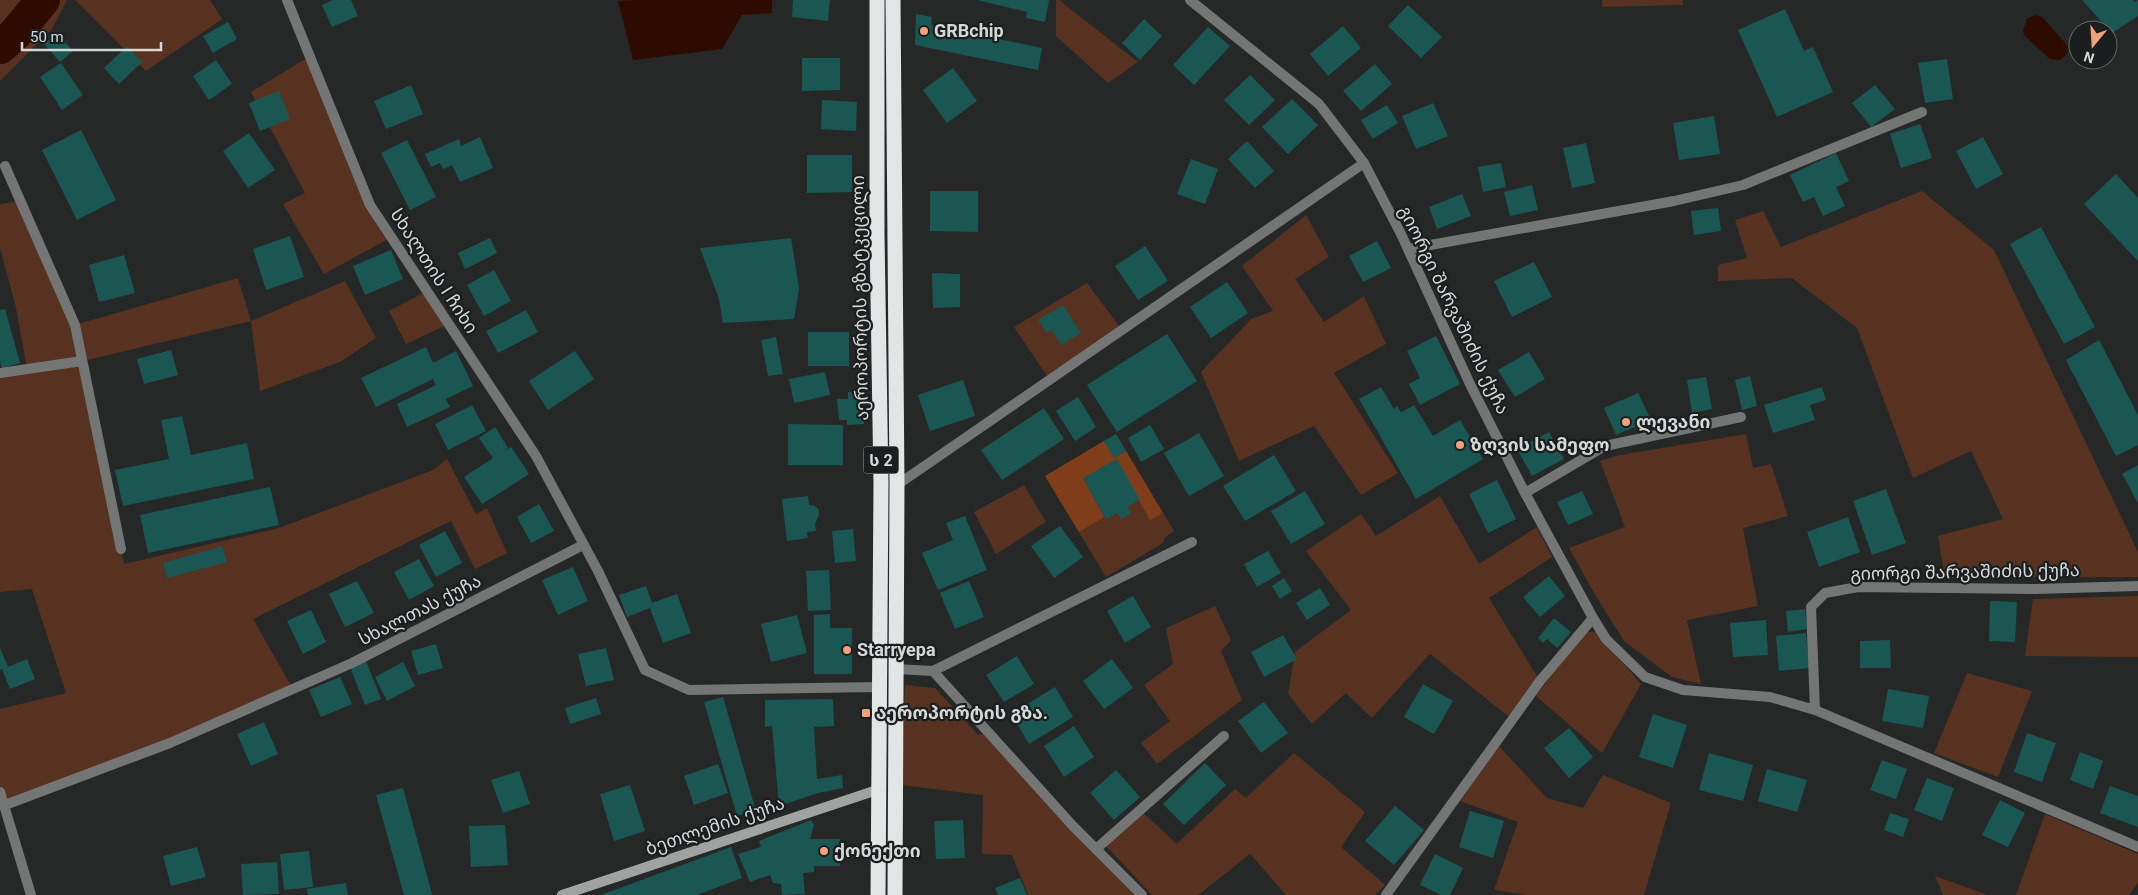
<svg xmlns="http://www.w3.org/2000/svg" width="2138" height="895" font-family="Roboto,'Noto Sans Georgian',sans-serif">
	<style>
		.green { fill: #583220 }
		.forest { fill: #7f3d1a }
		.water { fill: #2d0b00 }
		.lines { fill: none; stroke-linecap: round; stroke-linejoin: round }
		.river { stroke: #2d0b00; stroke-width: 34 }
		.building { fill: #1a5752 }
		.street { stroke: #747676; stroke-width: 10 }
		.secondary { stroke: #a0a3a2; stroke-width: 10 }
		.highway { stroke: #e1e5e5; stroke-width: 15 }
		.poi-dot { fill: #f1a17c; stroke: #1b1e1e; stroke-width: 2 }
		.labels { text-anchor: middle; stroke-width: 4.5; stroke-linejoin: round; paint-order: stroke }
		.shield { fill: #1b1e1e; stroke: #9ea0a0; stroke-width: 1 }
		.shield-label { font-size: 16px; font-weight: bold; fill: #d6d8d8 }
		.poi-label { font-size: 18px; font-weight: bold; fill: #d6d8d8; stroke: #1b1e1e; text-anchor: start }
		.street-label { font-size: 18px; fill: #d6d8d8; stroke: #1b1e1e }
	</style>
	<rect width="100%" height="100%" fill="#252827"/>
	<g class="green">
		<polygon points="0,0 67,0 52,29 0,81"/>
		<polygon points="75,0 210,0 222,19 146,71"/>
		<polygon points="1056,0 1059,0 1138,62 1108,83 1056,36"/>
		<polygon points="1602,0 1683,0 1683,5 1602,7"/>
		<polygon points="310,56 370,205 392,237 324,274 283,204 305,193 251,92"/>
		<polygon points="1922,191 1994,250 2138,552 2138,577 1945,578 1938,536 2003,519 1971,451 1913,478 1857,328 1792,278 1718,281 1718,265 1747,258 1735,220 1763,211 1781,247"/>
		<polygon points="20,201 75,325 238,278 251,321 345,281 376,338 340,362 260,391 251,321 83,361 124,564 279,528 433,470 447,459 476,514 487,508 507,553 475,569 451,521 253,619 293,689 5,805 0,792 0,709 66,693 32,589 0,592 0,373 27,368 16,308 0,247 0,204"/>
		<polygon points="1306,215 1329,257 1295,279 1324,322 1364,296 1386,344 1334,373 1398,473 1361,495 1314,426 1239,461 1201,372 1251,319 1273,311 1242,266"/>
		<polygon points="1087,283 1119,326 1047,376 1014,327"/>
		<polygon points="427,291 449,324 406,344 389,311"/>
		<polygon points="1116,434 1174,531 1165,537 1163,543 1106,577 1045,476"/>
		<polygon points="1746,434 1753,468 1771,464 1788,516 1743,528 1758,606 1687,620 1701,684 1672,677 1624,641 1594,593 1569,548 1625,527 1600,461 1620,455"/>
		<polygon points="1024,485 1046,522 996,554 974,512"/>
		<polygon points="1440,496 1479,564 1537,527 1552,557 1489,598 1538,678 1508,716 1430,654 1372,718 1346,693 1312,724 1288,694 1295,652 1351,610 1306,551 1361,514 1376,536"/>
		<polygon points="2138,596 2138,657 2025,656 2033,599"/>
		<polygon points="1215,606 1231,640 1221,651 1242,700 1157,764 1141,743 1170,721 1144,685 1173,664 1166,628"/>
		<polygon points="1584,632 1596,632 1641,684 1602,753 1536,696"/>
		<polygon points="1967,673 2032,691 1998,777 1934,753"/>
		<polygon points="905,685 935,688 978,735 988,732 1142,895 1028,895 1012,855 982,854 983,795 901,785"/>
		<polygon points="1499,746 1547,798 1583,808 1603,775 1671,803 1644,895 1528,895 1494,890 1518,822 1460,801"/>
		<polygon points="1294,753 1365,812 1341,847 1385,885 1375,895 1286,895 1250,854 1198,895 1152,895 1106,846 1142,812 1177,844 1235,789 1246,798"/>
		<polygon points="2045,814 2138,854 2138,883 2129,895 2016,895"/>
		<polygon points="1935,876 1988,895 1943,895"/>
	</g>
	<polygon class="forest" points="1104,441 1114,458 1126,451 1163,513 1150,520 1116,460 1083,478 1104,517 1079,532 1045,476"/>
	<g class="water">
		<polygon points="636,0 772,0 772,13 742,15 722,49 633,60 618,1"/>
		<polygon points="2035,15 2042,17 2068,46 2067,54 2060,60 2050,59 2024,35 2023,30 2027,19"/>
	</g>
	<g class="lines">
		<polyline class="river" points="0,47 14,35 43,0"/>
	</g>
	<g class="building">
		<polygon points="333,0 351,0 358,16 332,27 322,5"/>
		<polygon points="793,0 830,0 828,21 792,17"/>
		<polygon points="977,0 1049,0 1045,22 1026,18 1027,12"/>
		<polygon points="2082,0 2133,0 2135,2 2138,0 2138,16 2112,33"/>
		<polygon points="1408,5 1442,37 1421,58 1388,26"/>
		<polygon points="1785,9 1804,51 1813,47 1833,92 1777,117 1738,30"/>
		<polygon points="916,14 932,17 931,25 1042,48 1038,70 915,45"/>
		<polygon points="1144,19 1162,36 1140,60 1122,43"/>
		<polygon points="228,22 237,39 213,53 203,36"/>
		<polygon points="1343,26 1361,48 1328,76 1310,54"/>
		<polygon points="1208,27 1230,46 1194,85 1173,65"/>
		<polygon points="57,33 73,51 60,62 44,44"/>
		<polygon points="127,46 142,62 119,84 104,68"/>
		<polygon points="802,58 840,58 840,90 802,91"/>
		<polygon points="1947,59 1953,99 1925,103 1918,63"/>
		<polygon points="216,60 232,84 209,100 193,76"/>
		<polygon points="61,63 83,95 62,110 40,77"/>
		<polygon points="1375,64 1392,84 1361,111 1343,91"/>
		<polygon points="953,68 977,101 947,123 923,90"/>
		<polygon points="1250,75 1275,100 1249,125 1224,100"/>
		<polygon points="411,85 423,114 386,129 374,101"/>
		<polygon points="1875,85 1895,109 1871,127 1852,103"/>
		<polygon points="279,91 290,119 260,131 249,103"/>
		<polygon points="1292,99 1318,125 1288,154 1262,127"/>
		<polygon points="822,100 857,102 856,131 821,129"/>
		<polygon points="1433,103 1448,136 1416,149 1402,116"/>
		<polygon points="1387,105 1398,123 1373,139 1361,120"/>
		<polygon points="1714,116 1720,154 1679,160 1673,123"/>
		<polygon points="1920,124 1932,158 1901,168 1890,134"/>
		<polygon points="81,130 116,200 77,220 42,150"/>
		<polygon points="249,133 275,170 248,188 223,151"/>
		<polygon points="480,137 493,168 460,182 452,165 443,169 440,163 431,167 425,154 459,139 461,146"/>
		<polygon points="1983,137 2003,174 1976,189 1956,151"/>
		<polygon points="407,140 436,197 410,210 381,153"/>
		<polygon points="1247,141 1274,171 1255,188 1228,159"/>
		<polygon points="1586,143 1595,183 1572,188 1563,148"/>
		<polygon points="1836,153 1849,181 1836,187 1845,206 1823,216 1814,197 1803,202 1790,175"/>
		<polygon points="807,155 852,155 852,192 807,193"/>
		<polygon points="1191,159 1218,169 1205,204 1177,194"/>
		<polygon points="1501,163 1506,187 1483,192 1478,167"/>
		<polygon points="2116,174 2138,198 2138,261 2084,204"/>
		<polygon points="1532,185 1538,210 1510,216 1504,192"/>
		<polygon points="930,191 978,191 978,232 930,231"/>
		<polygon points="1462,194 1471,216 1437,229 1429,207"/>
		<polygon points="1718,208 1721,231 1694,235 1691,211"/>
		<polygon points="2041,227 2095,327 2064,344 2010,244"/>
		<polygon points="290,236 304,277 266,290 253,249"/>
		<polygon points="490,238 497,253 465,269 458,253"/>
		<polygon points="791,238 799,289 794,319 723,323 719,299 700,248"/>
		<polygon points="1377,241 1391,268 1363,282 1349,256"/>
		<polygon points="1145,246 1168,281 1138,300 1115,266"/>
		<polygon points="391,250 403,279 365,295 353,266"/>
		<polygon points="124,255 135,293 99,302 89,265"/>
		<polygon points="1534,262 1552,297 1512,317 1494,281"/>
		<polygon points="494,270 511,301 484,316 467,285"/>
		<polygon points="932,273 960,274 960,307 933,308"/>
		<polygon points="1227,282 1248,313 1211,338 1190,307"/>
		<polygon points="1063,305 1081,333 1061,345 1052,330 1047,333 1038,320"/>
		<polygon points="5,309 20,363 2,368 0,361 0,310"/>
		<polygon points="526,310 538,332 498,353 486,331"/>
		<rect x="808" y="332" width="41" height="34"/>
		<polygon points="1167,334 1197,381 1117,432 1087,385"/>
		<polygon points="1436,336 1460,384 1420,405 1409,384 1420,378 1407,351"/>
		<polygon points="776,337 783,374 768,376 761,340"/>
		<polygon points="2099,340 2138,415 2138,445 2116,456 2066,360"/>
		<polygon points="426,347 433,363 456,351 473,386 446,399 450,407 407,427 397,404 436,385 433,379 376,407 361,378"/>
		<polygon points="171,350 178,375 144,384 137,359"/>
		<polygon points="575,351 594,379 548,410 529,381"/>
		<polygon points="1529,352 1545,379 1515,397 1498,370"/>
		<polygon points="825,372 830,395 794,403 789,379"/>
		<polygon points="1750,376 1757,406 1742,410 1735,380"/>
		<polygon points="1706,377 1712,409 1692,413 1687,380"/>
		<polygon points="963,380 975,416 930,431 918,395"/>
		<polygon points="1381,387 1394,409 1397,406 1401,412 1414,405 1433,436 1460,420 1483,459 1416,499 1359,399"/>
		<polygon points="1822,387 1826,400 1810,405 1815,420 1773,433 1764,405"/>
		<polygon points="848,392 863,392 864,424 847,425 847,420 839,420 837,399 848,399"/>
		<polygon points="1638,393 1651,420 1616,435 1604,408"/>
		<polygon points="1078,397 1096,427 1075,441 1056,411"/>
		<polygon points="472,405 486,431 448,450 435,424"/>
		<polygon points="1044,408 1064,439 1002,480 981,450"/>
		<polygon points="182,416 191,455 247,443 254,479 123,506 115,470 169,459 161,420"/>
		<polygon points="788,424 843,425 843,465 788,465"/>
		<polygon points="1150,425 1164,449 1141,462 1128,438"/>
		<polygon points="495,427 508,448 501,453 511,447 529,474 482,504 464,477 493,458 479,438"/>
		<polygon points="1549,432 1564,459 1532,476 1517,449"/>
		<polygon points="1199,433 1224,476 1189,496 1164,453"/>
		<polygon points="1116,434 1126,451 1114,458 1104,441"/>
		<polygon points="1274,455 1296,491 1245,521 1223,486"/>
		<polygon points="1117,459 1140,500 1127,507 1131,513 1121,519 1117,513 1106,519 1083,478"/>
		<polygon points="2138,465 2138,503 2122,474"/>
		<polygon points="1497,480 1516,519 1488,533 1469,494"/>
		<polygon points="270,487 279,525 148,553 140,515"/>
		<polygon points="1886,489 1906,543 1872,555 1853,501"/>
		<polygon points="1305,491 1325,524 1291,544 1271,511"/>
		<polygon points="1582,491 1593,514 1568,525 1557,502"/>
		<polygon points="808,496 809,505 815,506 819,510 819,515 815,524 816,531 807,532 808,538 787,541 782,499"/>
		<polygon points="539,504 554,531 531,543 517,517"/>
		<polygon points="965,516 987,570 938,590 922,553 953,540 946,523"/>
		<polygon points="1848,517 1860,552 1819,567 1807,532"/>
		<polygon points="1060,526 1083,557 1054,578 1031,546"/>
		<polygon points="853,529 856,561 835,563 832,531"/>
		<polygon points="445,531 462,563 436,577 419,545"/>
		<polygon points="222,546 227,562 167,578 163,563"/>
		<polygon points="1268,551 1281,573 1257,587 1244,564"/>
		<polygon points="419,559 434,586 409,600 394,572"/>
		<polygon points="573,567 588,601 558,615 542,580"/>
		<polygon points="829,570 831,610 808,611 806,571"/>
		<polygon points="1549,576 1565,596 1540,617 1523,597"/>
		<polygon points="1284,578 1292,591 1280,599 1272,586"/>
		<polygon points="357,581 374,613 345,627 329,594"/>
		<polygon points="969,581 984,617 955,629 940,593"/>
		<polygon points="646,586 652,603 677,594 691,633 663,643 650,608 627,617 619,595"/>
		<polygon points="1320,588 1330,605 1307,620 1296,603"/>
		<polygon points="1133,596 1151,627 1125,643 1107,611"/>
		<polygon points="1990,601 2017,602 2015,642 1989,641"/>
		<polygon points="1805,609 1807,629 1788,632 1786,611"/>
		<polygon points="311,610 326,642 303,654 287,621"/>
		<polygon points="830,614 830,628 852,628 852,674 814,674 814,615"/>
		<polygon points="797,615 807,653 771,662 761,624"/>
		<polygon points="1554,618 1571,632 1557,648 1547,639 1543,643 1538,638"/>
		<polygon points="1766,620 1768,655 1733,657 1730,623"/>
		<polygon points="1806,633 1809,668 1779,671 1776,636"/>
		<polygon points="1283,635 1297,659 1264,677 1251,652"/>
		<polygon points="1890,640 1891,668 1860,668 1860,641"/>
		<polygon points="436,644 443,668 418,675 411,651"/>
		<polygon points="0,648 8,667 27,659 35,679 10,689 2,669 0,670"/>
		<polygon points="606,648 614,680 586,686 578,654"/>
		<polygon points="1017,656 1034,684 1004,702 986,675"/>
		<polygon points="1112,659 1133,688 1104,709 1083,681"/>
		<polygon points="366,661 381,699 365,705 350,667"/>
		<polygon points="403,662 415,686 387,701 375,677"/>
		<polygon points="340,677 352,704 321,717 309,690"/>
		<polygon points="1423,684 1453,701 1434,734 1404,717"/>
		<polygon points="1055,687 1073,717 1029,744 1011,714"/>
		<polygon points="1888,689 1929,696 1923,728 1882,721"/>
		<polygon points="723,697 756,811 737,816 704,702"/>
		<polygon points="596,698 601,714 570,724 565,708"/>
		<polygon points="833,699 834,726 814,727 817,779 842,775 843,788 818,793 779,806 772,726 765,727 765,700"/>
		<polygon points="1264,702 1288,733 1261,753 1238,721"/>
		<polygon points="1653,714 1687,725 1673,768 1639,757"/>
		<polygon points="264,722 278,754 251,766 237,734"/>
		<polygon points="1074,726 1094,757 1064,777 1044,746"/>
		<polygon points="1569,728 1593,757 1569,778 1544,748"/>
		<polygon points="2027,733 2056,743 2042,782 2014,772"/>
		<polygon points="2080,752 2103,761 2093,789 2070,780"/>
		<polygon points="1709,753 1753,765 1743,801 1699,790"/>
		<polygon points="1882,760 1907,769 1896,799 1870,790"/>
		<polygon points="1205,763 1226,785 1184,825 1163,804"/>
		<polygon points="718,764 728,793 694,805 684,776"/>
		<polygon points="1767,769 1807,780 1797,812 1758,801"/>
		<polygon points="1116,770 1140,797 1114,820 1090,793"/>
		<polygon points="519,771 530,804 503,813 491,780"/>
		<polygon points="1927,778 1954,788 1942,821 1914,810"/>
		<polygon points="630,785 645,831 614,841 600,794"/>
		<polygon points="2110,786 2138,796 2138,827 2100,813"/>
		<polygon points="403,788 432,894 429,895 404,895 376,795"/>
		<polygon points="2000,800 2025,813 2008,847 1982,835"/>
		<polygon points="1395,806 1424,830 1394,865 1365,841"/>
		<polygon points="1470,811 1504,821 1493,858 1459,847"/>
		<polygon points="1890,813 1909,819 1903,837 1884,830"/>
		<polygon points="811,820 814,825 810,839 840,839 840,866 814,866 814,872 803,873 805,894 782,895 781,884 773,883 770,875 750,882 738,854 761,847 759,841"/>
		<polygon points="963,820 965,858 936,859 934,821"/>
		<polygon points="505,825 508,865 471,867 469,826"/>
		<polygon points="197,847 206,877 171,886 163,856"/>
		<polygon points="731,847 742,878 697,895 601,895"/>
		<polygon points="309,851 313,887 284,890 280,854"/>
		<polygon points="1435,854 1463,868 1450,895 1441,895 1420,885"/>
		<polygon points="277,862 279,894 243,895 241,864"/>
		<polygon points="1020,878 1027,895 998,895 995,888"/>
		<polygon points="346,883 348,895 308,895 307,889"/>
	</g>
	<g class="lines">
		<g class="street">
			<polyline points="287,0 370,205 536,456 598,571 645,670 689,690 879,687"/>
			<polyline points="1190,0 1319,104 1364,163 1401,234 1470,384 1525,493 1593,618 1606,639 1645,677 1683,690 1770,697 1815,710 2138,847"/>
			<polyline points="5,166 75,325 121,549"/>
			<polyline points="1408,249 1674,201 1743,185 1922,112"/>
			<polyline points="0,373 82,361"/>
			<polyline points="897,485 1364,163"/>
			<polyline points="1525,493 1605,446 1741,417"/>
			<polyline points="895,669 933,671 1192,542"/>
			<polyline points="933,671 1073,826 1142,895"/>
			<polyline points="1815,710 1811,607 1825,593 1858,587 2035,589 2138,586"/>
			<polyline points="0,792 31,895"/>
			<polyline points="5,805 170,743 352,663 583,545"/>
			<polyline points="1096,849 1224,736"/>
			<polyline points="1386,895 1540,681 1593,618"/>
		</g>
		<polyline class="secondary" points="562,895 880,789"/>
		<g class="highway">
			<polyline points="877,0 877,234 881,484 878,895"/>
			<polyline points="893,0 897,485 895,895"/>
		</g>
	</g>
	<g class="poi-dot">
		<circle cx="924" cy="31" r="5"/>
		<circle cx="1626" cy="422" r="5"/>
		<circle cx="1460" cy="445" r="5"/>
		<circle cx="847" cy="650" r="5"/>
		<rect x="861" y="708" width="10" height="10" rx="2.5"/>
		<circle cx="824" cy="851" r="5"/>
	</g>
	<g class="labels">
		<rect class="shield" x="863.5" y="446.5" width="35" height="27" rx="4"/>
		<g class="shield-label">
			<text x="881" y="466">ს 2</text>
		</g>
		<g class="poi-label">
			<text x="934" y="37">GRBchip</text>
			<text x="1636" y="428">ლევანი</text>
			<text x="1470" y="451">ზღვის სამეფო</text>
			<text x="857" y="656">Starryepa</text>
			<text x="876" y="719">აეროპორტის გზა.</text>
			<text x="834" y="857">ქონექთი</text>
		</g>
		<g class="street-label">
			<text transform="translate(434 271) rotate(57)" y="6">სხალთის I ჩიხი</text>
			<text transform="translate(860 298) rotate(-91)" y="6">აეროპორტის გზატკეცილი</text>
			<text transform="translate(1454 310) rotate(64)" y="6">გიორგი შარვაშიძის ქუჩა</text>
			<text transform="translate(1965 572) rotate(-1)" y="6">გიორგი შარვაშიძის ქუჩა</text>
			<text transform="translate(420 610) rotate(-27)" y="6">სხალთას ქუჩა</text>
			<text transform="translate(715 826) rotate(-19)" y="6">ბეთლემის ქუჩა</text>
		</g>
	</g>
	<g transform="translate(2093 45) rotate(198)"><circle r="24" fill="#1b1e1e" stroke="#666868"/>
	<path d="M0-4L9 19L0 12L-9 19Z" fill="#f1a17c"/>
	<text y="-8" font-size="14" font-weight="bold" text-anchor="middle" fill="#d6d8d8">N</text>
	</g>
	<path d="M22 42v8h139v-8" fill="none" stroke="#d6d8d8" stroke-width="2.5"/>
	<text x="30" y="42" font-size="15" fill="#d6d8d8" stroke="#1b1e1e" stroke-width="4" paint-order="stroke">50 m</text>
</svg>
